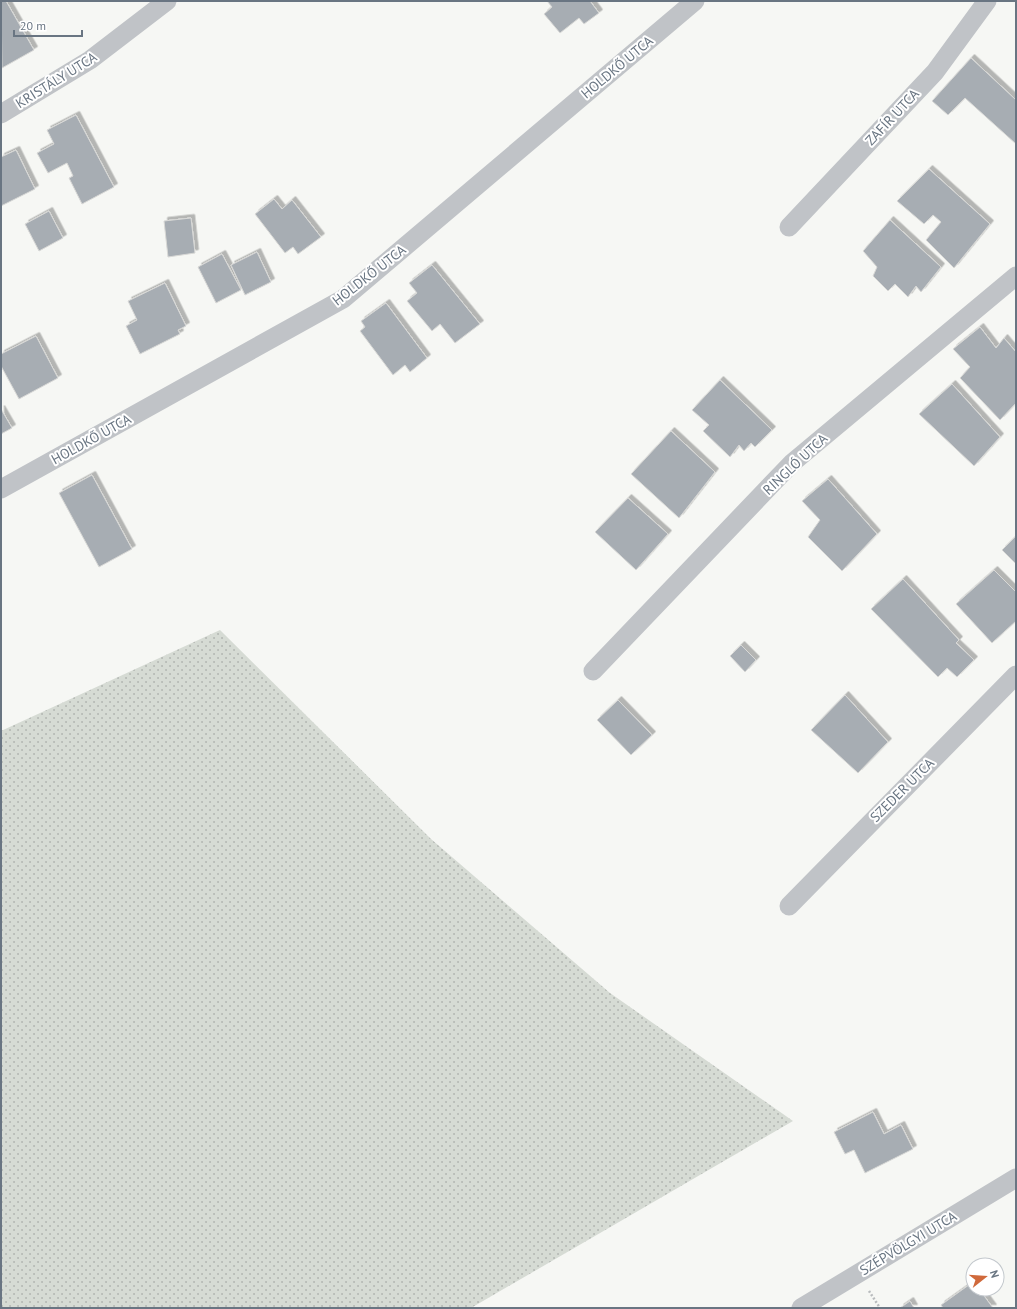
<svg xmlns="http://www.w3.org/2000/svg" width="1017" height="1309" font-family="'PT Sans',sans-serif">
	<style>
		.grass { fill: url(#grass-dots) }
		.building { fill: #a7adb3; stroke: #d8d8d6; filter: url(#shadow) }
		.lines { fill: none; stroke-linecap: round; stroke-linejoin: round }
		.path { stroke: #b8bbbd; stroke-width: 2.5; stroke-dasharray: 2 2; stroke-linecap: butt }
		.street { stroke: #c0c3c7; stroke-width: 19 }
		.labels { text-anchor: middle; stroke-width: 4; stroke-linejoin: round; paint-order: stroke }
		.street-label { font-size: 14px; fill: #697582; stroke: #fff }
	</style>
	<defs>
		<pattern id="grass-dots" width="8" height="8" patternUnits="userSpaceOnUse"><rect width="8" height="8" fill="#d6dbd4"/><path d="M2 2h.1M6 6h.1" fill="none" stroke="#b2b6b1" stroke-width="1.8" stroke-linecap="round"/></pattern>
		<filter id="shadow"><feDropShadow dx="3.5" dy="-3.5" stdDeviation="0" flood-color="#0004"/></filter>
	</defs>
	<rect width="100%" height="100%" fill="#f6f7f4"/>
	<polygon class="grass" points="220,630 431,839 610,993 793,1121 471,1308 1,1308 1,731"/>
	<g class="building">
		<polygon points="1,1 6,1 34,50 2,68"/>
		<polygon points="547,1 590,1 599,13 584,24 579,18 560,33 544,14 552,7"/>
		<polygon points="971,58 1016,100 1016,144 965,98 948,115 932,101"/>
		<polygon points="76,115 114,187 82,204 69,178 73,176 67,163 48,173 37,153 54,144 47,130"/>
		<polygon points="16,150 35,189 1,206 1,157"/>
		<polygon points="929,169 990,224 954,268 926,240 941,222 933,215 924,224 897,201"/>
		<polygon points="274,199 282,209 292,200 321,237 298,254 293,247 285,253 255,214"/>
		<polygon points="49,211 63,238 39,251 25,224"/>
		<polygon points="191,218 195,253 168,257 164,221"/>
		<polygon points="890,220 941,267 921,292 916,286 908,297 895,284 888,291 873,276 877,267 863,251"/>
		<polygon points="257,252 271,282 245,295 231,265"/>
		<polygon points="222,254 241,290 216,303 198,267"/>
		<polygon points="432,265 480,324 455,343 440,324 432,331 407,301 417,293 409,283"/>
		<polygon points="165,283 186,326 178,330 180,334 140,354 126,326 137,320 128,301"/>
		<polygon points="386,303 427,358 410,372 405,365 393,375 360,331 365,327 361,321"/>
		<polygon points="980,327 996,348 1004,338 1016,352 1016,403 1000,420 960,378 970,367 953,349"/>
		<polygon points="36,336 58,378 19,399 1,366 1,354"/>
		<polygon points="720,380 772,430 755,447 751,443 744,451 739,445 730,457 703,431 709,425 692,410"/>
		<polygon points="952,384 1000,437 974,466 919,414"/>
		<polygon points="1,409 12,428 1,434"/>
		<polygon points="671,431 715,472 679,518 631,474"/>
		<polygon points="92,475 132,549 99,567 59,493"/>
		<polygon points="828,479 877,534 842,571 808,537 820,520 802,501"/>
		<polygon points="628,498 668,534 636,570 595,532"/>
		<polygon points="1016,536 1016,564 1002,550"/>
		<polygon points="994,570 1016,592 1016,621 992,643 956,604"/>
		<polygon points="903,579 959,640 956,643 974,660 957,677 947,668 938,677 871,609"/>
		<polygon points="741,645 756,660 745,672 730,656"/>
		<polygon points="845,695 888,742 858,773 811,730"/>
		<polygon points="618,700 652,735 631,755 597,720"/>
		<polygon points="873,1112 884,1134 901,1125 913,1149 865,1173 854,1150 845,1154 834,1132"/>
		<polygon points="973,1282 973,1289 979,1289 993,1308 943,1308 941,1305"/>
		<polygon points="910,1301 914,1308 900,1308"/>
	</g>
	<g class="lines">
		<polyline class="path" points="869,1291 880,1308"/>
		<g class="street">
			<polyline points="1,114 90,60 167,1"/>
			<polyline points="789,227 935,72 987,1"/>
			<polyline points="1,489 343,299 695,1"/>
			<polyline points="593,671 792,463 1016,276"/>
			<polyline points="789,906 1016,675"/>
			<polyline points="801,1308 1016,1178"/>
		</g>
	</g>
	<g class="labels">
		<g class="street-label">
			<text transform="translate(617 67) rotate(-40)" y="5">HOLDKŐ UTCA</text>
			<text transform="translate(56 80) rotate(-32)" y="5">KRISTÁLY UTCA</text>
			<text transform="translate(892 117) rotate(-47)" y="5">ZAFÍR UTCA</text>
			<text transform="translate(369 275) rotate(-38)" y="5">HOLDKŐ UTCA</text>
			<text transform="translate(91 439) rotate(-29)" y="5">HOLDKŐ UTCA</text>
			<text transform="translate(795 464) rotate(-43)" y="5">RINGLÓ UTCA</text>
			<text transform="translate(902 790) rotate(-45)" y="5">SZEDER UTCA</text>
			<text transform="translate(908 1243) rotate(-31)" y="5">SZÉPVÖLGYI UTCA</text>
		</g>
	</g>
	<rect width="1017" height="1309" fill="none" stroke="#697582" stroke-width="4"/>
	<g transform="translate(985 1277) rotate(73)"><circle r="19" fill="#ffffff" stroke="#c3c8cd"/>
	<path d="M0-3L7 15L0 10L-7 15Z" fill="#d0693b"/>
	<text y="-6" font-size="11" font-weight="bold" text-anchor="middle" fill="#697582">N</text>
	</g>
	<path d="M14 30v6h68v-6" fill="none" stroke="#697582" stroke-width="2"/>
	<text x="20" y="30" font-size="12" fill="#697582" stroke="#ffffff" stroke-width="3" paint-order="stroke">20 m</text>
</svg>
